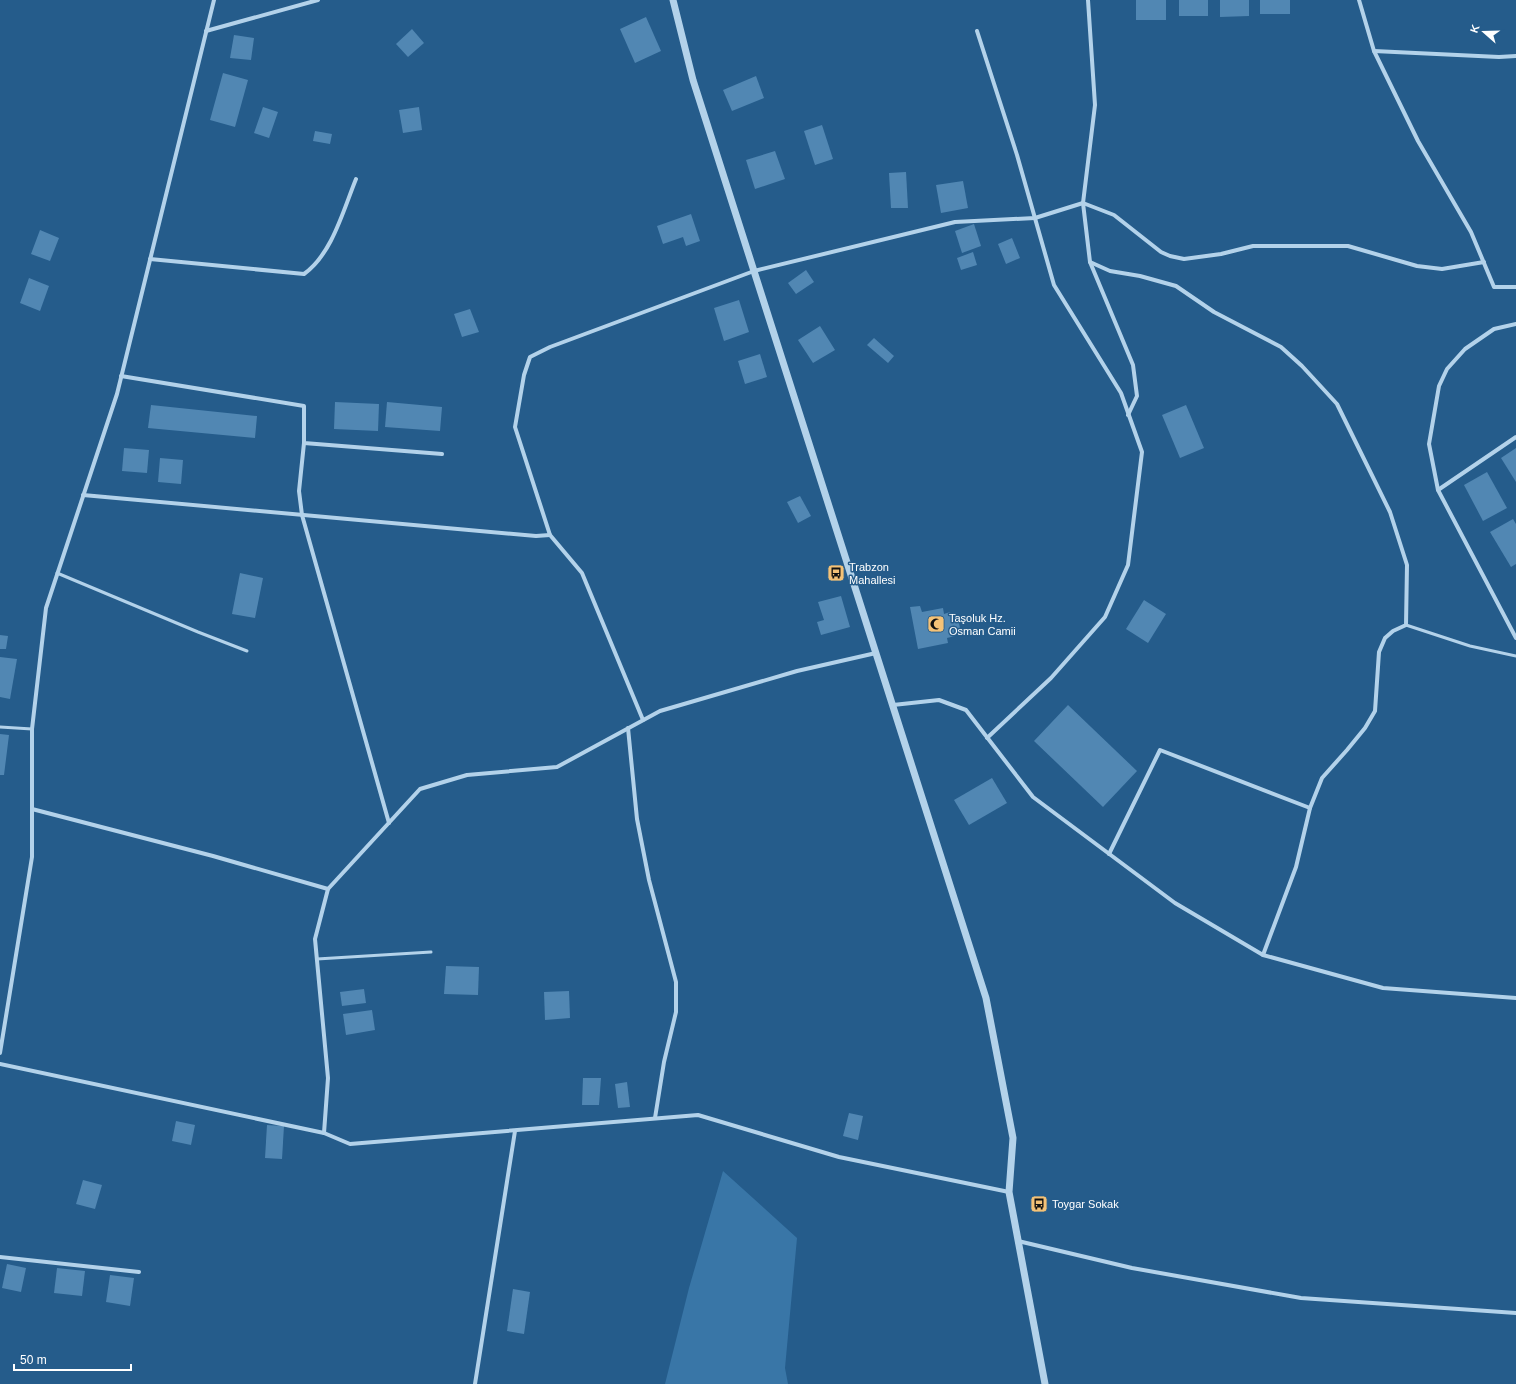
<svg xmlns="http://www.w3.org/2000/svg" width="1516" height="1384" font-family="Helvetica,sans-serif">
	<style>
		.green { fill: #3976a7 }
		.building { fill: #5187b3 }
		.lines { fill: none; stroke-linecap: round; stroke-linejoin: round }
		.service { stroke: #b3d2ea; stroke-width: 3 }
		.minor { stroke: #b3d2ea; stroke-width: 4 }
		.tertiary { stroke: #b3d2ea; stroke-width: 7 }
		.labels { text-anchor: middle; stroke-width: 3; stroke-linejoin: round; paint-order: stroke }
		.poi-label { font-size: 11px; fill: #fff; stroke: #255c8b; text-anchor: start }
	</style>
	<rect width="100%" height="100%" fill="#255c8b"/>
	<polygon class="green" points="723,1171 797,1238 785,1368 788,1384 665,1384 689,1288"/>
	<g class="building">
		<rect x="1136" y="0" width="30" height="20"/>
		<rect x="1179" y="0" width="29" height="16"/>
		<polygon points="1220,0 1249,0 1249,16 1220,17"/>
		<rect x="1260" y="0" width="30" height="14"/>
		<polygon points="646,17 661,51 635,63 620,29"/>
		<polygon points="412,29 424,43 408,57 396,44"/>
		<polygon points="234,35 254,38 251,60 230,58"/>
		<polygon points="223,73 248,80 235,127 210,120"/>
		<polygon points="756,76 764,98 732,111 723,90"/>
		<polygon points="263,107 278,112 269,138 254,133"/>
		<polygon points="419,107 422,130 403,133 399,110"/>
		<polygon points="822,125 833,159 815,165 804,131"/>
		<polygon points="315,131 332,134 330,144 313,141"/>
		<polygon points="775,151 785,179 755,189 746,160"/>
		<polygon points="906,172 908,208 891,208 889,173"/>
		<polygon points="963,181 968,208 941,213 936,185"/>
		<polygon points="691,214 700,241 686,246 683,237 663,244 657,226"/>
		<polygon points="974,224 981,246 962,253 955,231"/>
		<polygon points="40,230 59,238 50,261 31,254"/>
		<polygon points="1012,238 1020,258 1006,264 998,244"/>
		<polygon points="973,252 977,265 961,270 957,258"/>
		<polygon points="806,270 814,282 796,294 788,283"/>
		<polygon points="29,278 49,286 40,311 20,303"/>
		<polygon points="739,300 749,332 724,341 714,308"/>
		<polygon points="470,309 479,332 462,337 454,314"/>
		<polygon points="820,326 835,350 813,363 798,340"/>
		<polygon points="874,338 894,356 888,363 867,345"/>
		<polygon points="760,354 767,377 745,384 738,361"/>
		<polygon points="335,402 379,404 378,431 334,429"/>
		<polygon points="387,402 442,407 440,431 385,427"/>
		<polygon points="151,405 257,416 255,438 148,428"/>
		<polygon points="1186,405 1204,448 1180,458 1162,415"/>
		<polygon points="124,448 149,450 147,473 122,471"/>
		<polygon points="1516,448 1516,482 1501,458"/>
		<polygon points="160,458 183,460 181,484 158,482"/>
		<polygon points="1487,472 1507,508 1483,521 1464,485"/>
		<polygon points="800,496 811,516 798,523 787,502"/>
		<polygon points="1513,519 1516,524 1516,564 1511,567 1490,532"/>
		<polygon points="240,573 263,578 255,618 232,614"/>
		<polygon points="841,596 850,627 821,635 817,622 824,620 818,602"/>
		<polygon points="1144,600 1166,614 1148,643 1126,629"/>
		<polygon points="920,606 922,612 943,608 944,614 950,612 952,620 958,619 960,628 954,629 955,636 947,638 948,643 918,649 910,607"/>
		<polygon points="0,635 8,636 6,649 0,649"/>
		<polygon points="0,657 17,659 10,699 0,697"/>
		<polygon points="1068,705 1137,771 1103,807 1034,741"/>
		<polygon points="0,734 9,735 4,775 0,775"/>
		<polygon points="992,778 1007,803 969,825 954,800"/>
		<polygon points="446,966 479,967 478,995 444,994"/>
		<polygon points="364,989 366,1003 342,1006 340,992"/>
		<polygon points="569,991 570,1018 545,1020 544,992"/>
		<polygon points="372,1010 375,1030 346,1035 343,1014"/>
		<polygon points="583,1078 601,1078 599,1105 582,1105"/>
		<polygon points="627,1082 630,1107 618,1108 615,1084"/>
		<polygon points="849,1113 863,1116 858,1140 843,1136"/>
		<polygon points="176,1121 195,1125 191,1145 172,1141"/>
		<polygon points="267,1125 284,1126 282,1159 265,1158"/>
		<polygon points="83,1180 102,1185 95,1209 76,1204"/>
		<polygon points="7,1264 26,1268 21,1292 2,1288"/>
		<polygon points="57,1268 85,1271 82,1296 54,1293"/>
		<polygon points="110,1275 134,1278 130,1306 106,1302"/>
		<polygon points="513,1289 530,1292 524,1334 507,1331"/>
	</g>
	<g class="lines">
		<g class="service">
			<polyline points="57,573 198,632 247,651"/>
			<polyline points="1406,625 1470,646 1516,656"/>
			<polyline points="0,727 32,729"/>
			<polyline points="317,959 431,952"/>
		</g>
		<g class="minor">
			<polyline points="1088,0 1095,105 1083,203 1090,262 1133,365 1137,396 1128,415"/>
			<polyline points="1359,0 1374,51 1418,141 1471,232 1494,287 1516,287"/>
			<polyline points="206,31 318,0"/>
			<polyline points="977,31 1017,155 1054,285 1121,393 1142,452 1128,565 1105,617 1051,678 987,738"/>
			<polyline points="1374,51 1499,57 1516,56"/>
			<path d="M150,259l154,15c28,-20 39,-63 52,-95"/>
			<polyline points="1090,262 1110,271 1140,276 1176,286 1214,312 1281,347 1302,366 1337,404 1390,512 1407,565 1406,625 1393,631 1385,638 1379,652 1375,711 1365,728 1347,750 1322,778 1310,808 1296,867 1263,955"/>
			<polyline points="1516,324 1494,329 1465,349 1447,369 1439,386 1429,444 1438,490 1516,638"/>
			<polyline points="121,376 304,406 304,443 442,454"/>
			<polyline points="304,443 299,491 302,515 389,823"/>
			<polyline points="1438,490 1516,437"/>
			<polyline points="83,495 536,536 550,535"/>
			<polyline points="893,705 939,700 966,710 1033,797 1175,903 1263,955 1383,988 1516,998"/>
			<polyline points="643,720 582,573 550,535 515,427 524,375 530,357 550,347 754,271 955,222 1035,218 1083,203 1114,215 1161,252 1170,256 1184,259 1221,254 1253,246 1348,246 1417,266 1442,269 1484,262"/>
			<polyline points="628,728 637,819 649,880 676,982 676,1012 664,1062 655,1118"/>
			<polyline points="32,809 213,856 328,889"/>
			<polyline points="1109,854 1160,750 1310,808"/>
			<polyline points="0,1053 32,857 32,729 46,608 117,394 214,0"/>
			<polyline points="0,1064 324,1133 350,1144 698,1115 839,1157 1009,1192"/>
			<polyline points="324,1133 328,1078 315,939 328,889 420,789 467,775 557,767 660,711 797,671 876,653"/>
			<polyline points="1018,1241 1132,1268 1301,1298 1516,1313"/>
			<polyline points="0,1257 139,1272"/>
			<polyline points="475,1384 515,1131"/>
		</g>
		<polyline class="tertiary" points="673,0 693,80 986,998 1013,1138 1009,1192 1045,1384"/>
	</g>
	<defs>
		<g id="bus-square" transform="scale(0.9)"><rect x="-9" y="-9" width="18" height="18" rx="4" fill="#f4c277" stroke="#255c8b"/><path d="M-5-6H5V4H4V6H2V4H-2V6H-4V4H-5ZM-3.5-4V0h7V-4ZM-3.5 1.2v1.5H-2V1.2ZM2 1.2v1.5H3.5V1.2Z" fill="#111"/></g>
		<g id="mosque-square" transform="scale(0.9)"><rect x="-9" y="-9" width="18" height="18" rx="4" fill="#f4c277" stroke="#255c8b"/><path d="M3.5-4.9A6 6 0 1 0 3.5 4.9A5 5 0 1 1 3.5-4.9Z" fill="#111"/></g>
	</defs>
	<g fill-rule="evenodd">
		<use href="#bus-square" x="836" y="573"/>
		<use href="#mosque-square" x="936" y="624"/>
		<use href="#bus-square" x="1039" y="1204"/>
	</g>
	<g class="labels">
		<g class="poi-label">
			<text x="849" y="571">Trabzon<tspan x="849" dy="13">Mahallesi</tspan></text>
			<text x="949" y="622">Taşoluk Hz.<tspan x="949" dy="13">Osman Camii</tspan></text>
			<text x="1052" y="1208">Toygar Sokak</text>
		</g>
	</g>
	<g transform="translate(1484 32) rotate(290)" stroke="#255c8b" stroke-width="3" paint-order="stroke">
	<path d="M0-3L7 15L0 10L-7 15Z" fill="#ffffff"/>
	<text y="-6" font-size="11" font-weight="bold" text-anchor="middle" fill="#ffffff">K</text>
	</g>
	<path d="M14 1364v6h117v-6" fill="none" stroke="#ffffff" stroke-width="2"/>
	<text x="20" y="1364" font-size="12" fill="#ffffff" stroke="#255c8b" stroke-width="3" paint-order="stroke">50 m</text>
</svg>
